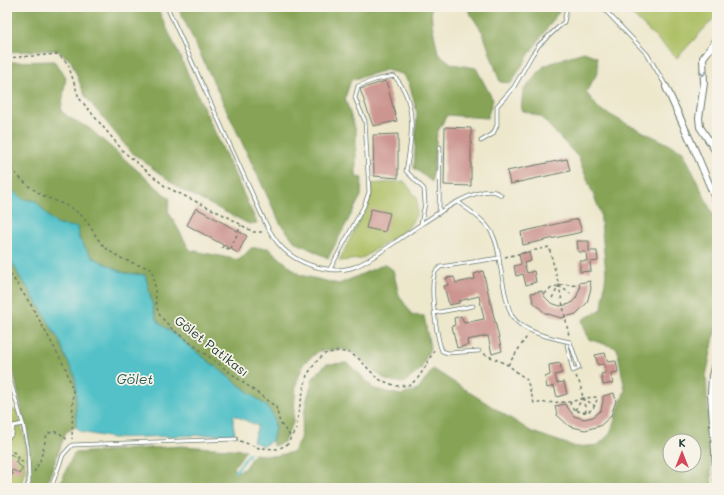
<svg xmlns="http://www.w3.org/2000/svg" width="724" height="495" font-family="Mali,sans-serif">
	<style>
		.green { fill: #aabd61; stroke: #647d4a }
		.forest { fill: #87a457; stroke: #537046; fill-rule: evenodd }
		.water { fill: #52c1c7; stroke: #387f7e }
		.lines { fill: none; stroke-linecap: round; stroke-linejoin: round }
		.stream { stroke: #52c1c7; stroke-width: 2.5 }
		.building { fill: #cc9590 }
		.service-casing { stroke: #677869; stroke-width: 4.5 }
		.minor-casing { stroke: #677869; stroke-width: 8 }
		.path { stroke: #677869; stroke-width: 1.5; stroke-dasharray: 3 3; stroke-linecap: butt }
		.service { stroke: #fff; stroke-width: 3 }
		.minor { stroke: #fff; stroke-width: 6 }
		.oneway { stroke: #8f9e9a }
		.labels { text-anchor: middle; stroke-width: 3.5; stroke-linejoin: round; paint-order: stroke }
		.street-label { font-size: 13px; fill: #1f3d34; stroke: #f7f3e8 }
		.water-label { font-size: 14px; font-style: italic; fill: #2c5e59; stroke: #f7f3e8 }
	</style>
	<rect width="100%" height="100%" fill="#f7f3e8"/>
	<filter id="ink" filterUnits="userSpaceOnUse"><feTurbulence type="fractalNoise" baseFrequency=".025" numOctaves="2"/><feDisplacementMap in="SourceGraphic" scale="8" xChannelSelector="R" yChannelSelector="G"/><feConvolveMatrix kernelMatrix="1 2 1 2 8 2 1 2 1" color-interpolation-filters="sRGB"/></filter>
	<filter id="wash" filterUnits="userSpaceOnUse"><feTurbulence type="fractalNoise" baseFrequency=".012" numOctaves="4" result="noise"/><feDisplacementMap in="SourceGraphic" scale="16" xChannelSelector="R" yChannelSelector="G"/><feGaussianBlur stdDeviation="0.9" result="paint"/><feColorMatrix in="noise" values="0 0 0 0 0 0 0 0 0 0 0 0 0 0 0 0 0 1.4 0 .05"/><feComposite in="paint" operator="in"/></filter>
	<g filter="url(#wash)">
		<rect width="100%" height="100%" fill="#ede7cc"/>
		<g class="green">
			<polygon points="624,7 717,7 717,15 677,58"/>
			<polygon points="404,181 417,198 417,214 407,229 361,259 339,261 371,197 371,184"/>
			<polygon points="7,397 11,410 17,411 25,442 25,470 20,488 7,488"/>
		</g>
		<g class="forest">
			<polygon points="7,7 157,7 257,223 249,224 180,189 130,151 85,96 71,61 57,50 7,52"/>
			<polygon points="178,7 431,7 432,24 438,53 452,64 476,68 493,100 487,118 447,115 437,133 432,182 414,168 417,113 409,83 402,74 386,70 351,80 345,98 356,131 356,177 362,178 361,196 328,258 295,242 280,223"/>
			<polygon points="466,7 562,7 532,50 511,83 500,82 483,33"/>
			<path d="M584,52l13,5 1,15 -12,20 12,16 25,14 60,29 31,66 3,18v88l-11,53 6,112h-654l16,-35 107,-7 65,4 -12,17 2,5 8,-3 10,-15 21,2 18,-4 7,-13 6,-36 7,-25 13,-14 21,-1 15,13 12,13 27,6 17,-5 15,-21 99,63 44,15 22,-2 12,-11 15,-44 -8,-42 -29,-9 -6,-19 20,-11 4,-36 -6,-62 -22,-54 -37,-40 -20,-7 2,-19 21,-25 23,-9zM670,441h24v24h-24z"/>
			<path d="M54,61l12,16 -5,34 9,7 19,10 81,71 -2,12 22,39 49,10 12,-12h17l32,27 39,9 46,-20 8,6 6,25 13,20 12,1 6,32 -9,21 -17,14 -18,-3 -16,-12 -13,-14 -14,-5 -24,2 -15,12 -8,21 -3,39 -9,19 -11,4c-1,-5 0,-8 1,-13 3,-12 -1,-19 -9,-28l-107,-83c-7,-15 -8,-32 -13,-47l-21,-2 -32,-16 -13,-18 -1,-12 -20,-2 -9,-8 -13,-16 -13,-2 -16,-13v-124z"/>
			<path d="M7,256l5,6 7,14 11,15 4,8 5,6 21,37 5,14 9,18 2,9v44l-10,5 -21,56h-19c10,-21 -11,-108 -16,-134h-3z"/>
		</g>
		<path class="water" d="M7,186l16,13 13,2 13,16 9,8 20,2 1,12 13,18 32,16 21,2c5,15 6,32 13,47l107,83c12,13 11,20 7,36l-10,5 -9,-5 5,-15 -24,-11 -1,8 2,11 -123,4 -31,-6 -5,-5v-44l-2,-9 -9,-18 -5,-14 -21,-37 -5,-6 -4,-8 -11,-15 -7,-14 -5,-6z"/>
		<g class="lines">
			<polyline class="stream" points="235,472 250,453"/>
		</g>
		<g id="blocks">
			<g class="building">
				<polygon points="386,81 397,121 373,126 360,89"/>
				<polygon points="445,127 471,128 471,186 444,185"/>
				<polygon points="398,134 398,178 374,176 373,135"/>
				<polygon points="567,159 570,171 510,184 507,171"/>
				<polygon points="196,208 247,236 238,253 187,225"/>
				<polygon points="371,209 390,213 385,232 366,228"/>
				<polygon points="578,219 582,232 523,245 521,232"/>
				<polygon points="577,241 589,241 589,251 597,251 598,261 590,262 591,271 580,272 580,261 587,261 586,252 578,252"/>
				<polygon points="529,252 531,261 524,263 527,273 534,271 536,282 526,285 523,274 516,276 514,266 521,264 519,254"/>
				<polygon points="483,271 502,351 492,354 488,336 467,340 468,345 457,348 452,326 455,325 454,318 461,316 464,323 484,319 479,296 459,301 459,303 449,305 444,286 448,285 446,278 454,277 456,283 475,279 474,274"/>
				<polygon points="590,281 591,288 587,303 576,314 561,318 545,313 533,302 531,293 542,291 544,296 551,303 560,306 570,304 576,298 580,288 579,283"/>
				<polygon points="605,353 608,362 616,361 618,372 611,373 613,383 603,385 601,374 606,373 604,364 598,365 595,355"/>
				<polygon points="560,363 562,373 555,375 557,383 564,382 567,394 557,397 554,386 547,388 545,377 550,375 549,365"/>
				<polygon points="614,393 616,401 611,416 600,426 585,430 569,426 557,415 555,406 565,404 574,416 584,419 593,417 601,410 603,401 603,396"/>
				<polygon points="11,454 18,459 15,462 23,468 19,474 13,470 10,472 13,474 8,479 7,478 7,458"/>
			</g>
		</g>
	</g>
	<g filter="url(#ink)">
		<use href="#blocks" fill-opacity="0" stroke="#677869" stroke-width="1"/>
		<g class="lines">
			<g class="service-casing">
				<g id="service">
					<path d="M167,7l98,215c11,22 21,34 45,43 12,4 27,7 41,3 31,-8 123,-96 150,-73"/>
					<polyline points="602,7 647,54 666,86"/>
					<polyline points="481,141 493,134 497,125 497,106 514,87 532,55 539,45 564,22 567,7"/>
					<path d="M458,202c12,9 28,19 35,33 4,9 6,20 7,30 3,14 5,38 12,51 11,17 40,22 58,26l9,26 -6,3 -6,-26"/>
					<polyline points="439,213 440,147"/>
					<path d="M330,269l34,-63 5,-14 -4,-71 -10,-23 3,-12 17,-6 19,-4c24,25 18,64 12,95l18,18 1,14 -4,21"/>
					<polyline points="434,313 473,306"/>
					<path d="M479,351l-31,2 -6,-2c-5,-13 -14,-68 -6,-80 1,-1 3,-2 4,-4l59,-9"/>
					<polyline points="7,370 23,424"/>
					<polyline points="7,439 12,434 13,426 23,424 28,449 29,483 26,488"/>
					<polyline points="51,488 63,455 72,445 236,439"/>
				</g>
			</g>
			<g class="minor-casing">
				<g id="minor">
					<polyline points="717,39 703,58 704,83 699,118 700,127 717,153"/>
					<polyline points="666,87 697,155 717,203"/>
					<polyline points="717,356 712,376 711,394 717,479"/>
				</g>
			</g>
			<g class="path">
				<polyline points="7,58 58,54 68,64 79,98 124,152 166,187 230,218 253,232 263,232"/>
				<path d="M7,164c11,13 22,24 37,32 11,5 24,9 33,16 10,7 14,17 21,27 12,17 32,24 52,29 8,14 3,31 9,46 3,5 9,10 13,15l104,78 4,16 11,14"/>
				<polyline points="222,248 223,246 230,250 241,225"/>
				<polyline points="505,257 549,247 559,286 569,336"/>
				<polyline points="7,269 31,305 66,369 73,391 72,439"/>
				<polyline points="559,286 571,294"/>
				<path d="M545,294c6,-9 22,-11 32,-8"/>
				<polyline points="552,298 559,286"/>
				<polyline points="484,354 508,365 527,380 534,403 571,402"/>
				<polyline points="508,365 528,335"/>
				<path d="M576,376l4,8 3,14 -12,4 -1,3c10,12 26,9 27,-8l-14,1"/>
				<polyline points="583,398 595,406"/>
				<polyline points="583,398 586,412"/>
				<polyline points="7,408 13,413"/>
				<polyline points="575,410 583,398"/>
				<polyline points="240,441 259,448 278,449 288,444 291,437 297,428 298,414 307,375 316,362 324,354 338,351 350,353 359,359 378,379 396,386 410,385 418,378 426,366 435,348"/>
				<polyline points="7,449 15,453 23,463"/>
				<path d="M34,472l6,-11 7,-27c9,-5 14,-1 21,7"/>
			</g>
			<use href="#service" class="service"/>
			<use href="#minor" class="minor"/>
		</g>
		<defs><path id="oneway-chevron" d="M-2-3.5L2.5 0L-2 3.5" fill="none" stroke-width="1.6" stroke-linecap="round" stroke-linejoin="round"/></defs>
		<use class="oneway" href="#oneway-chevron" transform="translate(703 73) rotate(89)"/>
	</g>
	<g class="labels">
		<g class="street-label">
			<text transform="translate(212 346) rotate(38)" y="5">Gölet Patikası</text>
		</g>
		<g class="water-label">
			<text x="135" y="384">Gölet</text>
		</g>
	</g>
	<rect width="724" height="495" fill="none" stroke="#f7f3e8" stroke-width="24"/>
	<g transform="translate(682 453)"><circle r="19" fill="#f7f3e8" stroke="#a1aaa0"/>
	<path d="M0-3L7 15L0 10L-7 15Z" fill="#d1495b"/>
	<text y="-6" font-size="11" font-weight="bold" text-anchor="middle" fill="#1f3d34">K</text>
	</g>
</svg>
